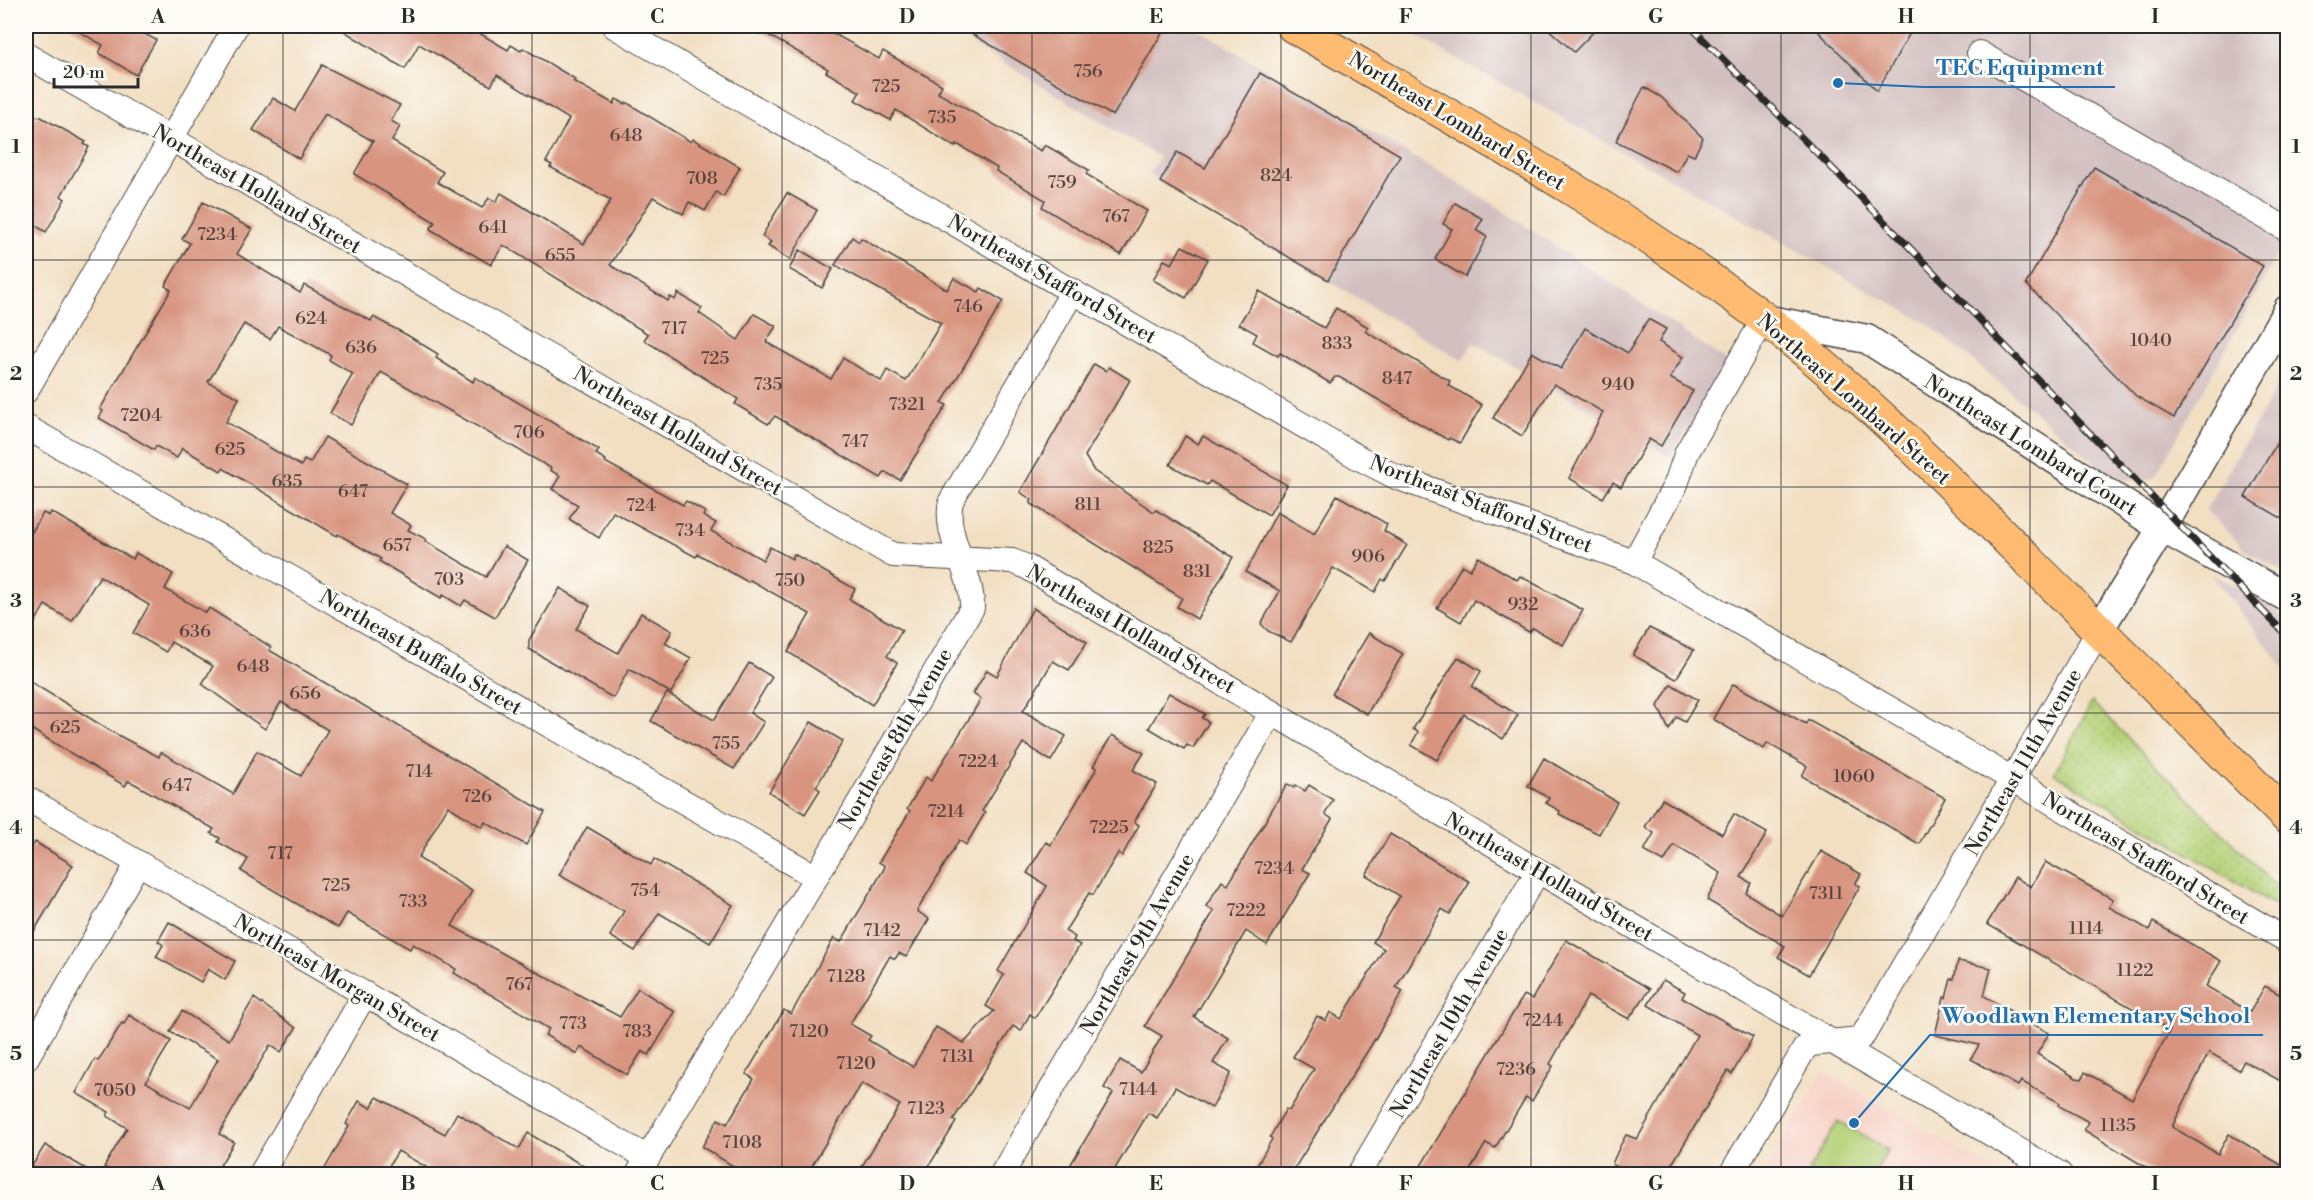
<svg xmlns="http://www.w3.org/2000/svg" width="2313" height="1200" font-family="'Libre Bodoni',serif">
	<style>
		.built { fill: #f7d1c6 }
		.industrial { fill: #d2bfbf }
		.grass { fill: url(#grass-dots); stroke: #707e50; stroke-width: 1.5 }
		.pitch { fill: #b4d076; stroke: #707e50; stroke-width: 1.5 }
		.building { fill: #d8947f }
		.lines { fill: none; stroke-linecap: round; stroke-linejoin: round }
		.minor-casing { stroke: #494642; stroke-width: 26 }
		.tertiary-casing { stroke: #494642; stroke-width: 31 }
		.primary-casing { stroke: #494642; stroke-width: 35 }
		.minor { stroke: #fff; stroke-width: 24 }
		.tertiary { stroke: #fff; stroke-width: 28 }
		.primary { stroke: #ffbb71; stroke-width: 33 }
		.rail-casing { stroke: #2b2b2b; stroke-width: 7 }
		.rail { stroke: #fdfcf7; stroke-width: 4.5; stroke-dasharray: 14; stroke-linecap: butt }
		.grid { fill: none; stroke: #2b2b2b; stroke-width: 1.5; stroke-opacity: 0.55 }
		.labels { text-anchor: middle; stroke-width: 5; stroke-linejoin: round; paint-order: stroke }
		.number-label { font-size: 18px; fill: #564540 }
		.street-label { font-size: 21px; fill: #2b2b2b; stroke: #fdfcf7 }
		.leader { fill: none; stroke: #1f6fb2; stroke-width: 2 }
		.callout-dot { fill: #1f6fb2; stroke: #fdfcf7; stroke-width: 2 }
		.callout-label { font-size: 22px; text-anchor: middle; font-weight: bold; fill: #1f6fb2; stroke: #fdfcf7; stroke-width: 5; stroke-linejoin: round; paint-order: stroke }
		.neatline { fill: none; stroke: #2b2b2b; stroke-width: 2 }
		.grid-label { font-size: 20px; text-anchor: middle; font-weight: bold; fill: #2b2b2b }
	</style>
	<defs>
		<pattern id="grass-dots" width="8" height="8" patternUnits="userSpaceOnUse" patternTransform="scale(1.5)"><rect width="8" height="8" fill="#b4d076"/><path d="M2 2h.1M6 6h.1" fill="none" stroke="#9bb366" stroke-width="1.8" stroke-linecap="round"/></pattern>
	</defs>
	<rect width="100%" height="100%" fill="#fdfcf7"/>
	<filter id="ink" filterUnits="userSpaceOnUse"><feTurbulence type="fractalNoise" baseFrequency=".0167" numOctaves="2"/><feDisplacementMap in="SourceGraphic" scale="12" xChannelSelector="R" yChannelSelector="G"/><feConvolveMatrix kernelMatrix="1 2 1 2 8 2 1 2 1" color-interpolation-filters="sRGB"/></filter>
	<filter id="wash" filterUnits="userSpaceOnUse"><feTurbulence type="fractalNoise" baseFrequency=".008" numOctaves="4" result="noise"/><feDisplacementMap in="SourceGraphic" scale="24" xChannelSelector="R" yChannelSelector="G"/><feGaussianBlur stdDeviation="1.35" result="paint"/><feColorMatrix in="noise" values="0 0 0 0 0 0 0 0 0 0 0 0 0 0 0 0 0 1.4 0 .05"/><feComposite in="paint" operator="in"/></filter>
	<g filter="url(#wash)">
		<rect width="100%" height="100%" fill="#f2dfc2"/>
		<polygon class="built" points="1824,1072 2003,1174 1764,1174"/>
		<g class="industrial">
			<polygon points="943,26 1193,26 1493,204 1730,363 1670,457 1473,342 1463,361 1149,174 1159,157"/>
			<polygon points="1399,26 2287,26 2287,237 2155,478 2117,481 1930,325"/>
			<polygon points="2287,369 2287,575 2244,549 2206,510"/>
			<polygon points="2211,574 2266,600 2287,621 2287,671"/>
		</g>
		<polygon class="grass" points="2092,702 2287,897 2287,913 2054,773"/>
		<polygon class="pitch" points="1838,1121 1888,1150 1874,1174 1814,1174 1809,1171"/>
		<g id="blocks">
			<g class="building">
				<polygon points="69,26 130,26 156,40 136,75 99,53 103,45"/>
				<polygon points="336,26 467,26 508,50 511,45 521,51 523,48 575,79 573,81 614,104 616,99 625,104 626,102 691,142 693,139 740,167 723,197 716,192 705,211 689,202 683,214 653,197 610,265 668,301 670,297 675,300 678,293 702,308 699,313 738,340 754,314 776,326 766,342 831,379 843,358 881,381 887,370 906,381 941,323 835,265 852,237 859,242 861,238 947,290 954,278 979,292 981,288 1003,301 942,403 947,405 900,480 885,472 881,478 775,416 768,424 735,404 738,399 644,340 648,334 503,245 491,265 430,229 435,222 354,174 373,141 325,114 299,159 253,130 273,98 295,111 322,65 400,105 391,121 400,126 392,141 443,172 437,182 482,208 489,198 496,202 501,193 584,244 611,200 550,167 552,165 546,162 569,119 497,75 491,86 419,44 405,69"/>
				<polygon points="752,26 820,26 879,59 883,51 942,85 938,93 1041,151 1045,145 1089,170 1086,174 1147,211 1121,255 1042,207 1045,200 996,171 997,168 957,144 955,147 896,110 890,120 855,100 860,92 826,72 828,69"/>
				<polygon points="958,26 1166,26 1113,116"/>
				<polygon points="1545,26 1599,26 1574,52"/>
				<polygon points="1813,26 1914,26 1877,91"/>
				<polygon points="1260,73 1400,155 1328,280 1160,182 1177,152 1205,168"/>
				<polygon points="1644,87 1661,97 1703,138 1694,156 1687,153 1677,172 1616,141"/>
				<polygon points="36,116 41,117 86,142 84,144 89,147 61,196 65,199 46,232 26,220 26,134"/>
				<polygon points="2094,167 2263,266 2174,418 2136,396 2026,284"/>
				<polygon points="787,193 817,210 790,260 768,246 771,242 762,236"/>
				<polygon points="203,202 252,229 237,254 300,293 304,285 371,321 373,317 407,335 438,354 436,358 473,382 475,377 599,450 596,454 606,460 605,462 683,505 686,501 705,512 703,516 716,523 711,531 763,560 770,547 792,559 794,554 855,589 849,599 902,630 887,656 897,663 872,705 788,652 810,614 750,580 748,582 698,554 696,557 613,512 599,538 569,519 578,505 552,489 560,476 550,470 551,468 381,372 351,425 330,413 353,374 329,360 331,355 278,326 270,339 244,324 208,382 239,398 226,422 301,466 304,460 310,463 325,437 407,484 390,513 411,525 408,530 426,539 425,541 486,577 504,546 528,560 495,617 465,600 461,606 443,595 441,598 379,561 381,559 338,534 337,536 223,468 221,471 182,448 177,458 156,446 154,450 99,418 103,411 100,409 171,290 165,286 190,243 182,239"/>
				<polygon points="1455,203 1483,219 1476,230 1487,237 1465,277 1435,259 1452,229 1443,224"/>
				<polygon points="1182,246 1208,259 1186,298 1153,280 1164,260 1172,264"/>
				<polygon points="800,250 833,269 822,288 789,269"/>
				<polygon points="1259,291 1324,328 1336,308 1368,327 1365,331 1450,381 1448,385 1482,405 1460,443 1449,438 1448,440 1339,377 1335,377 1330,383 1280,353 1278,356 1253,342 1257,334 1239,324"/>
				<polygon points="1648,319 1666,329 1659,342 1683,357 1670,378 1693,391 1661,446 1649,439 1621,487 1613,482 1603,498 1569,478 1603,412 1554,384 1522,436 1493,418 1532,352 1561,369 1585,328 1628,353"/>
				<polygon points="1094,364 1106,371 1109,367 1130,380 1085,456 1094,471 1154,512 1156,510 1233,557 1197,619 1177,607 1182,598 1030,503 1032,500 1020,492"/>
				<polygon points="2288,424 2288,522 2245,497"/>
				<polygon points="1185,436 1198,444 1203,436 1287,485 1269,515 1210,481 1207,485 1170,465"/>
				<polygon points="1337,495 1387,524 1384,531 1407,545 1385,581 1382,579 1375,592 1333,568 1291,642 1268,631 1261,624 1280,591 1246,572 1277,512 1314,534"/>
				<polygon points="51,512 133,559 136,553 158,565 173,574 165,589 206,613 209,608 271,647 269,650 545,812 526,845 485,822 482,827 448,806 418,858 472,891 452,926 620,1017 638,988 675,1012 649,1055 642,1051 627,1075 581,1047 577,1054 545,1035 549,1029 454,973 456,969 413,944 410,949 347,913 338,928 241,871 248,859 218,842 220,838 211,833 214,829 135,784 128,781 125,786 26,726 26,679 114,733 159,757 161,752 233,794 257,751 301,776 328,730 281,702 265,729 202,684 213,666 171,642 166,652 133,633 149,605 100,576 72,621 45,605 26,638 26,542 43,513 49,516"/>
				<polygon points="1478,557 1517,580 1520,576 1583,610 1563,645 1533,628 1529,632 1474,600 1461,622 1437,608 1462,565 1470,570"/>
				<polygon points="560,588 590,606 576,629 618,653 641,613 672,631 665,643 691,658 671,693 629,669 613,698 529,649 529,640"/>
				<polygon points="1033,608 1087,642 1069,670 1053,661 1023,711 1066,736 1051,761 1023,743 982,811 985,813 966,845 959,840 917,911 929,919 906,957 899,953 895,959 890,956 850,1024 871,1036 868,1040 913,1067 936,1027 964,1043 994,1011 986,1006 1004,975 998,971 1047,886 1027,873 1046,842 1051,845 1097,768 1093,766 1112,735 1144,753 1133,770 1157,784 1134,822 1139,825 1122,856 1118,853 1093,895 1089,893 1065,931 1075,937 1073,941 1080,945 1035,1018 1030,1014 1021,1031 1013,1026 953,1120 956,1122 924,1174 857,1174 900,1105 862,1083 807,1174 746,1174 702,1147 718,1119 727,1124 754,1079 746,1074 784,1010 791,1014 834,938 841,942 884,869 885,866 879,862 910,811 907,809 926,777 931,781 981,699 973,694 987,670 997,676"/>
				<polygon points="1649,628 1694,650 1676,679 1633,655"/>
				<polygon points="1369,633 1403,654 1367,714 1332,694"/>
				<polygon points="1458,657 1481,671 1472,687 1518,715 1503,739 1464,714 1437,760 1411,745 1418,732 1413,729"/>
				<polygon points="749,663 772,677 750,713 764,722 734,769 651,721 667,693 714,720"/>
				<polygon points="1671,684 1698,700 1685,722 1676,717 1669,730 1658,706"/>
				<polygon points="1733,684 1806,724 1808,720 1945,798 1919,844 1802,776 1807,766 1767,743 1764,749 1713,719"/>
				<polygon points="1169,693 1205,714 1202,718 1209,722 1193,748 1187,745 1184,749 1149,728"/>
				<polygon points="811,722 843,741 816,787 820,790 805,814 769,792"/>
				<polygon points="1544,758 1617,802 1599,834 1559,814 1560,811 1546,803 1549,798 1528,786"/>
				<polygon points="1287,784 1294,788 1295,785 1305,791 1309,785 1333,800 1325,814 1332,819 1302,869 1310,873 1267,945 1246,931 1194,1017 1228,1038 1213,1063 1231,1073 1212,1108 1175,1087 1157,1118 1148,1113 1112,1174 1065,1174 1113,1093 1104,1088 1120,1060 1141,1072 1162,1036 1145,1026 1214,911 1206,906 1222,881 1228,885"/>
				<polygon points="1662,799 1722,834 1734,814 1767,833 1741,877 1751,883 1746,893 1782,916 1821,851 1861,874 1855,884 1860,886 1809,975 1778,957 1785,946 1707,900 1721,873 1674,845 1664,862 1644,851 1654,833 1645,827"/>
				<polygon points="587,827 651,865 654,859 733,905 710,943 659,913 635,951 610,936 624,911 559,875"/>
				<polygon points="1390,834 1470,882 1450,914 1442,909 1396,987 1403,991 1375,1039 1291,1174 1252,1174 1272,1139 1270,1137 1286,1109 1289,1111 1314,1069 1293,1057 1317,1016 1326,1021 1330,1012 1341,1019 1384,949 1373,942 1400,896 1366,875"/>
				<polygon points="35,842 73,865 26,945 26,858"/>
				<polygon points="2045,862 2113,899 2109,907 2149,930 2153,922 2221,961 2206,986 2250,1012 2265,986 2288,999 2288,1085 2244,1061 2239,1070 2209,1052 2172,1127 2218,1154 2229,1134 2288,1169 2288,1174 2157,1174 2084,1130 2089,1122 2059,1106 2060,1103 2021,1081 2018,1086 1971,1059 1979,1045 1935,1035 1944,997 1946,998 1951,979 1954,979 1958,961 1991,968 1984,996 2049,1033 2037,1054 2076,1078 2082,1079 2085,1072 2132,1099 2170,1030 1987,924 2015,877 2031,887"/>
				<polygon points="169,922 235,961 225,980 208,969 201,982 156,957 163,945 158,941"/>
				<polygon points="1566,940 1650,989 1629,1019 1588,996 1550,1064 1553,1066 1532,1101 1526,1097 1495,1148 1486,1143 1468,1174 1416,1174 1524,995 1532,999"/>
				<polygon points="1663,980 1685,992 1682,998 1753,1037 1732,1074 1728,1071 1666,1174 1630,1174 1612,1164 1620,1146 1626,1135 1637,1139 1697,1035 1648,1005"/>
				<polygon points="254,998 296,1028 281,1052 270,1045 219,1134 234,1142 215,1174 116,1174 104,1167 127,1128 107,1116 109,1112 76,1093 95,1059 98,1061 122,1023 124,1024 129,1015 171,1041 146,1082 190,1108 218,1059 170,1032 182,1011 229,1040"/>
				<polygon points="377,1097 445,1134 457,1113 519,1149 528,1133 597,1174 438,1174 398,1151 384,1174 322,1174 349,1126 346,1124 359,1101 371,1108"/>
				<polygon points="45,1145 95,1174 27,1174"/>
			</g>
		</g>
	</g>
	<g filter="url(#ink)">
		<use href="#blocks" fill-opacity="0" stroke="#494642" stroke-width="1.5"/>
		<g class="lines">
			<g class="minor-casing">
				<g id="minor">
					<polyline points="614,26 1361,459 1396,477 1634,562 2014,780 2288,941"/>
					<polyline points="1979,53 2288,230"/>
					<polyline points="26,55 893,555 1012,561 1027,567 1538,871 2060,1174"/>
					<polyline points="26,391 236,26"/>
					<polyline points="26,427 816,877"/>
					<polyline points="1634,562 1676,484 1687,452 1764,319"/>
					<polyline points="26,798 648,1158"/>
					<polyline points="26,1059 138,863"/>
					<polyline points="261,1174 365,994"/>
					<path d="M638,1174l178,-297 156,-269c1,-37 -29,-70 -21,-107l122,-210"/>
					<polyline points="1002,1174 1272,712"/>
					<polyline points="1359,1174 1538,871"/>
					<polyline points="1731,1174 1805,1048 1811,1044 1859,1039 1864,1034 2099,630"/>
				</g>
			</g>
			<g class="tertiary-casing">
				<g id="tertiary">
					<polyline points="1764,319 1867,339 2162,528 2288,598"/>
					<polyline points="2099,630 2162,528 2288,309"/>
				</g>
			</g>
			<g class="primary-casing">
				<path id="primary" d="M1293,26c159,92 322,180 469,291 96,72 181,159 266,243 86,86 173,171 260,258"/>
			</g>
			<use href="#minor" class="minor"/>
			<use href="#tertiary" class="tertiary"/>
			<use href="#primary" class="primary"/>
			<g class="rail-casing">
				<polyline id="rail" points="1690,26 1841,177 2288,637"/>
			</g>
			<use href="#rail" class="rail"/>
		</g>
	</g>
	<path class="grid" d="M283,26v1148M532,26v1148M782,26v1148M1032,26v1148M1281,26v1148M1531,26v1148M1781,26v1148M2030,26v1148M26,260h2262M26,487h2262M26,713h2262M26,940h2262"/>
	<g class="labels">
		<g class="number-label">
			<text x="1088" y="77">756</text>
			<text x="886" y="92">725</text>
			<text x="942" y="123">735</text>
			<text x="626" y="141">648</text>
			<text x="1276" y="181">824</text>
			<text x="702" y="184">708</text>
			<text x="1062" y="188">759</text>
			<text x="1116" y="222">767</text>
			<text x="493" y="233">641</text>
			<text x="217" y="240">7234</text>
			<text x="560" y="261">655</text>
			<text x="968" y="312">746</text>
			<text x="311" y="324">624</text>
			<text x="674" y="334">717</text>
			<text x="2151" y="346">1040</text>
			<text x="1337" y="349">833</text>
			<text x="361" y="353">636</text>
			<text x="715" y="364">725</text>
			<text x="1397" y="384">847</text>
			<text x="768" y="390">735</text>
			<text x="1618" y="390">940</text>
			<text x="907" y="410">7321</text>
			<text x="141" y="421">7204</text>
			<text x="529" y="438">706</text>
			<text x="855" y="447">747</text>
			<text x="230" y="455">625</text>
			<text x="287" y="487">635</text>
			<text x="353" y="497">647</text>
			<text x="1088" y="510">811</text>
			<text x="641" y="511">724</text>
			<text x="690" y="536">734</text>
			<text x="397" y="551">657</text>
			<text x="1158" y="553">825</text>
			<text x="1368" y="562">906</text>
			<text x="1197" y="577">831</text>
			<text x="449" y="585">703</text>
			<text x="790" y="586">750</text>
			<text x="1523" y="610">932</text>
			<text x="195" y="637">636</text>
			<text x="253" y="672">648</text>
			<text x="305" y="699">656</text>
			<text x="65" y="733">625</text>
			<text x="726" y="749">755</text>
			<text x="978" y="767">7224</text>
			<text x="419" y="777">714</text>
			<text x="1854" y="782">1060</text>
			<text x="177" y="791">647</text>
			<text x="477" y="802">726</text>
			<text x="946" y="817">7214</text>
			<text x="1109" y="833">7225</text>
			<text x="280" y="859">717</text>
			<text x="1274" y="874">7234</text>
			<text x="336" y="891">725</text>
			<text x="645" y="896">754</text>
			<text x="1826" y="899">7311</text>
			<text x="413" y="907">733</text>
			<text x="1246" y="916">7222</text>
			<text x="2086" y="934">1114</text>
			<text x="882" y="936">7142</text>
			<text x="2135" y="976">1122</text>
			<text x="846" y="982">7128</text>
			<text x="519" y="990">767</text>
			<text x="1543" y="1026">7244</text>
			<text x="573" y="1029">773</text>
			<text x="637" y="1037">783</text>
			<text x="809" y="1037">7120</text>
			<text x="957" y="1062">7131</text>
			<text x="856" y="1069">7120</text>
			<text x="1516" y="1075">7236</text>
			<text x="1138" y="1095">7144</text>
			<text x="115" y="1096">7050</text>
			<text x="926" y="1114">7123</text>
			<text x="2118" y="1131">1135</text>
			<text x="742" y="1148">7108</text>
		</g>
		<g class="street-label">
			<text transform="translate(1457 121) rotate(31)" y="7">Northeast Lombard Street</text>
			<text transform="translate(257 189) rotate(30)" y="7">Northeast Holland Street</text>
			<text transform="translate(1052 279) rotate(30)" y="7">Northeast Stafford Street</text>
			<text transform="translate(1854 399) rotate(41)" y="7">Northeast Lombard Street</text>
			<text transform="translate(678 431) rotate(30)" y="7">Northeast Holland Street</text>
			<text transform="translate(2031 445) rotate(32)" y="7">Northeast Lombard Court</text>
			<text transform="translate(1481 504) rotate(21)" y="7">Northeast Stafford Street</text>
			<text transform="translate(1131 629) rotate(30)" y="7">Northeast Holland Street</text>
			<text transform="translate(421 652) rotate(30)" y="7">Northeast Buffalo Street</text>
			<text transform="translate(895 739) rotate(-60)" y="7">Northeast 8th Avenue</text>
			<text transform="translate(2023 762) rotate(-60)" y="7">Northeast 11th Avenue</text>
			<text transform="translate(2146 858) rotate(31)" y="7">Northeast Stafford Street</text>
			<text transform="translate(1549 877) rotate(30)" y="7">Northeast Holland Street</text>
			<text transform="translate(1137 944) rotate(-60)" y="7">Northeast 9th Avenue</text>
			<text transform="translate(337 978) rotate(30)" y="7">Northeast Morgan Street</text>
			<text transform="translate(1449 1023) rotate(-60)" y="7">Northeast 10th Avenue</text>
		</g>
	</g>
	<path class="leader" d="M1838 83L1924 87H2115M1854 1123L1930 1035H2263"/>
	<g class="callout-dot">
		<circle cx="1838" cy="83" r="6"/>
		<circle cx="1854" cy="1123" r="6"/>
	</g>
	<g class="callout-label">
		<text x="2020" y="75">TEC Equipment</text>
		<text x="2096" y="1023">Woodlawn Elementary School</text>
	</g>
	<rect width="2313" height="1200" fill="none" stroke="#fdfcf7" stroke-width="66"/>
	<path d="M54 78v9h84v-9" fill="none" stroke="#2b2b2b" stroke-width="3"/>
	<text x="63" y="78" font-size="18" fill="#2b2b2b" stroke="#fdfcf7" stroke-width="4.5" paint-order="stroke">20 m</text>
	<rect x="33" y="33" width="2247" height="1134" class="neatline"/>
	<g class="grid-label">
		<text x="158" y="23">A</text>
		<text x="408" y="23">B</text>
		<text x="657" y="23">C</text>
		<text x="907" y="23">D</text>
		<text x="1156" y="23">E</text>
		<text x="1406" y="23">F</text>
		<text x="1656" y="23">G</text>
		<text x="1906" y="23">H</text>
		<text x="2155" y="23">I</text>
		<text x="16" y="153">1</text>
		<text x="2296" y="153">1</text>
		<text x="16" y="380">2</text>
		<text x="2296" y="380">2</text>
		<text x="16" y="607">3</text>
		<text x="2296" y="607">3</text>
		<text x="16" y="834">4</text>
		<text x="2296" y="834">4</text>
		<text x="16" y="1060">5</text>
		<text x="2296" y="1060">5</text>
		<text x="158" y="1190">A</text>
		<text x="408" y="1190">B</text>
		<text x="657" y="1190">C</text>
		<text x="907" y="1190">D</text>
		<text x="1156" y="1190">E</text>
		<text x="1406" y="1190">F</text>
		<text x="1656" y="1190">G</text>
		<text x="1906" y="1190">H</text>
		<text x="2155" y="1190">I</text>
	</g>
</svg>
